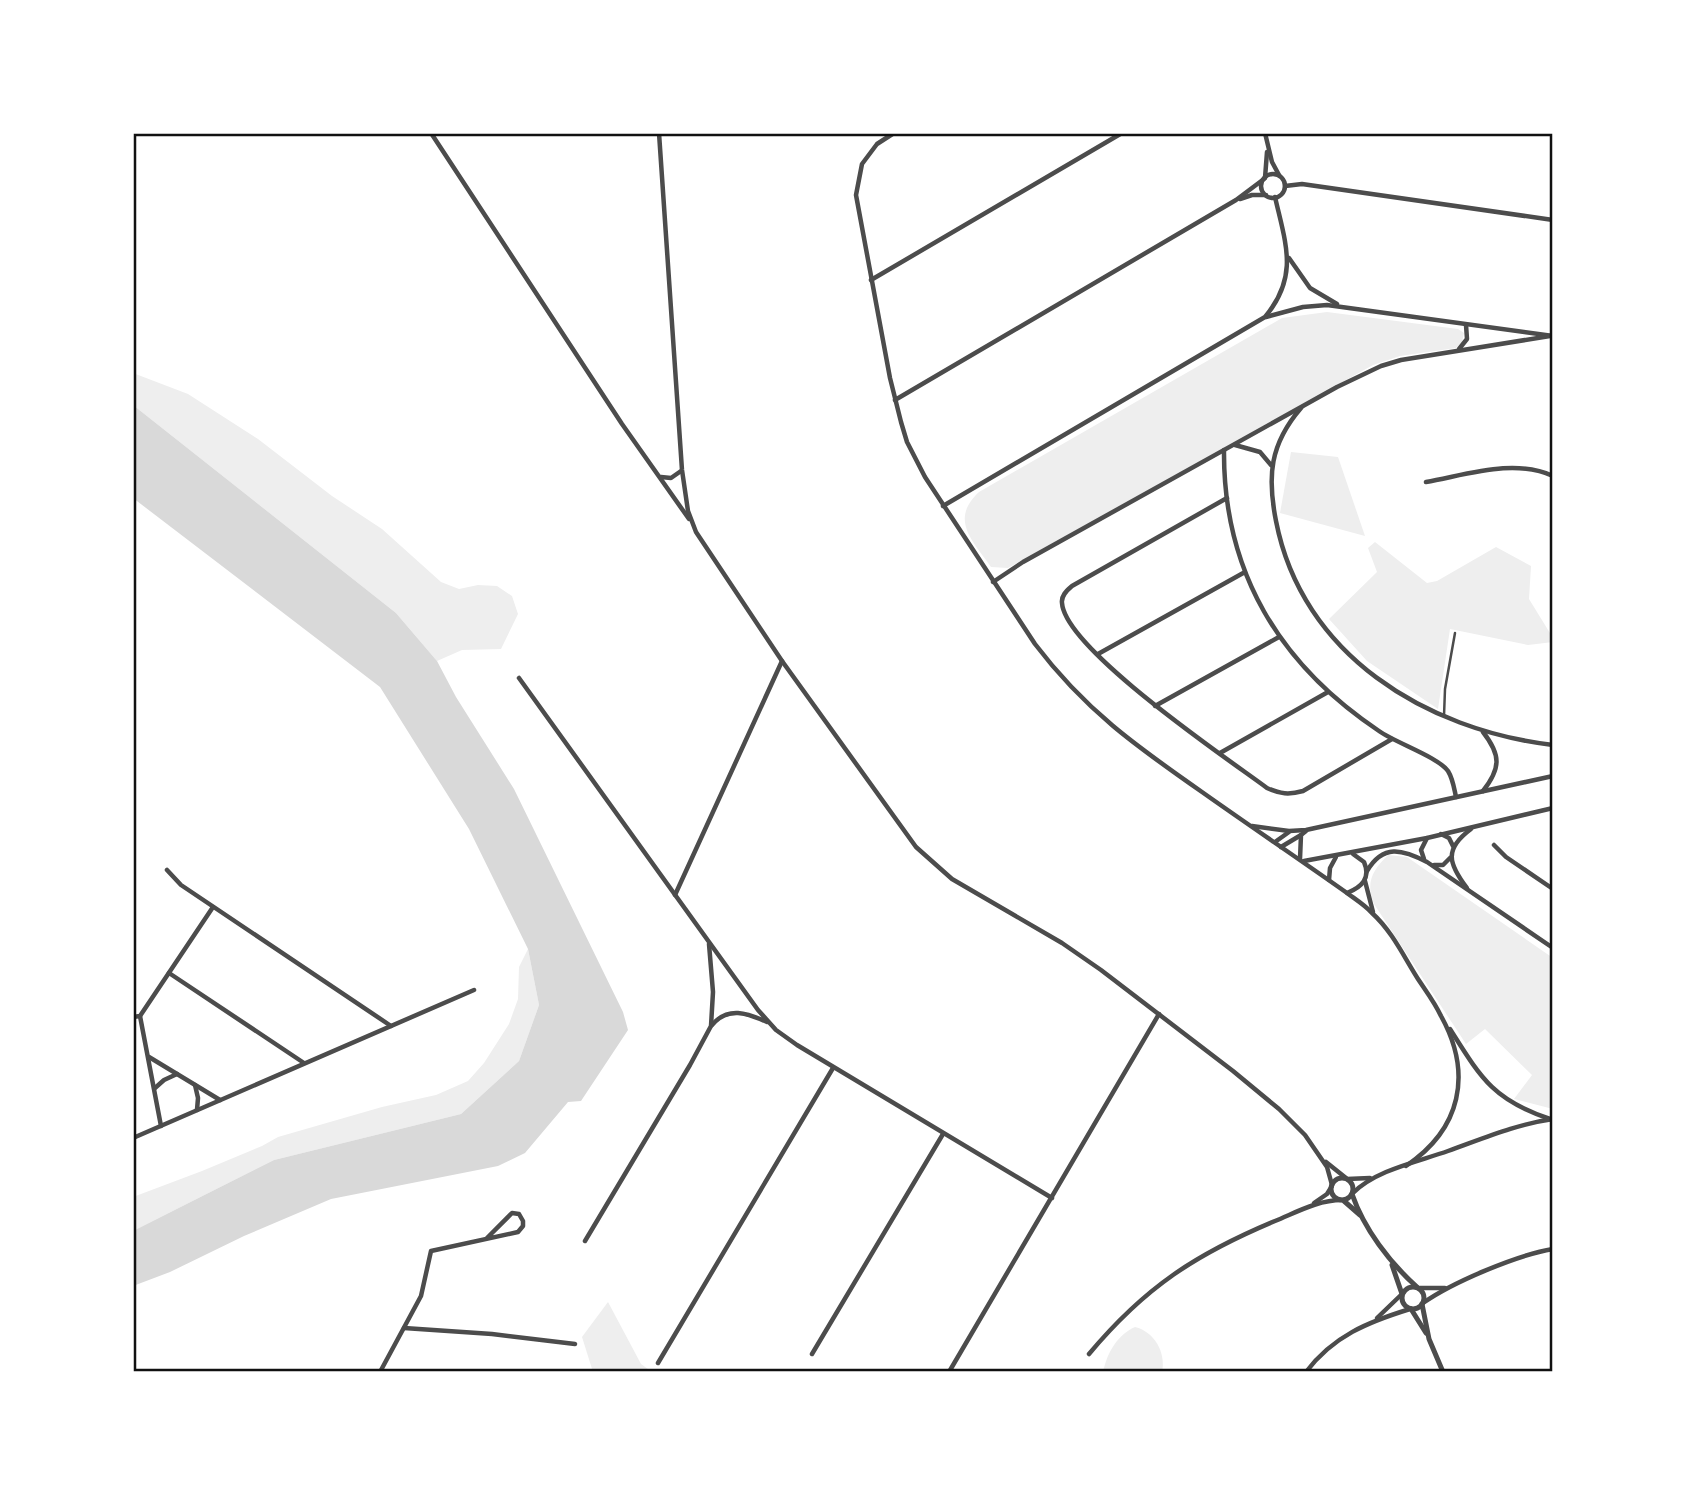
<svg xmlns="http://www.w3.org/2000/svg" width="1686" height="1505" font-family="Manrope,sans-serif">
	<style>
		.green { fill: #eee }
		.water { fill: #d9d9d9 }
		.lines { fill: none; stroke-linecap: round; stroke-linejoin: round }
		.service { stroke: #4c4c4c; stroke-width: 2.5 }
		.minor { stroke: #4c4c4c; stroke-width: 4.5 }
		.tertiary { stroke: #4c4c4c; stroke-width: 5 }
		.neatline { fill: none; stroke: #111; stroke-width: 2.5 }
	</style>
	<rect width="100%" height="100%" fill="#fff"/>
	<g class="green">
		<path d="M1327,312l131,17 6,4 -2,9 -6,6 -56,8 -27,9 -365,203 -17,-1c-18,-26 -42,-47 -12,-75l303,-174z"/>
		<polygon points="133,373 188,394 258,439 332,496 382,529 441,582 459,589 478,585 497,586 512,596 518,614 501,649 462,650 437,661 396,613 133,405"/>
		<polygon points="1291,452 1338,457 1365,536 1280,513"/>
		<polygon points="1375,542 1427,583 1437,581 1496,547 1531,566 1529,599 1553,638 1553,642 1528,645 1450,629 1438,709 1367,661 1329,619 1377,572 1368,548"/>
		<path d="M1388,855l19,2 146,101v151l-39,-10 18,-24 -47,-46 -19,15 -92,-140c-9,-22 -1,-34 14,-49z"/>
		<polygon points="528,949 539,1005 519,1061 461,1114 274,1160 133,1231 133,1197 202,1171 262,1146 278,1137 382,1107 436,1095 468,1081 484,1063 509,1024 518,999 519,967"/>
		<polygon points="608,1302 641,1364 652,1372 593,1372 582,1337"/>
		<path d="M1135,1327c20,5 31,26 27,45h-59c4,-19 14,-37 32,-45z"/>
	</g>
	<polygon class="water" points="133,405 396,613 437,661 456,697 514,789 623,1012 628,1030 581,1101 568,1102 525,1153 498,1166 331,1199 244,1236 170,1272 133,1286 133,1231 274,1160 461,1114 519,1061 539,1005 528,949 469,829 380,687 133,498"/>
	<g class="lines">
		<polyline class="service" points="1444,716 1445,689 1455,633"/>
		<g class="minor">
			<polyline points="431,133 622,424 689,519"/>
			<polyline points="659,133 682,470 688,511 696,532 782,661 916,847 952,879 1062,943 1101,970 1233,1071 1279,1109 1305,1135 1327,1167 1332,1185"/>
			<path d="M894,133l-17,11 -15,20 -6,31 34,183 11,44 6,20 18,35 110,167c50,66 101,102 167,148 48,34 97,67 145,101 8,6 18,12 25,20 20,18 32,44 46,66 8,12 17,24 23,37 32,58 20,113 -35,150"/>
			<polyline points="1265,133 1272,162 1279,175"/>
			<circle cx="1273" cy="186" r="12"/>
			<polyline points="1265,178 1267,152"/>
			<polyline points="1285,186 1302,184 1553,220"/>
			<polyline points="1240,199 1252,195 1266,195"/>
			<polyline points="1289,258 1310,288 1337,304"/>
			<polyline points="871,280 1122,133"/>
			<polyline points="1266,317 1303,307 1327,305 1553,336"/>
			<polyline points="1459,349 1467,339 1466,325"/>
			<polyline points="895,400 1236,200 1264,179"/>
			<path d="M1301,408c-31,36 -34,68 -25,113 26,134 150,209 277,224"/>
			<polyline points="1235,445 1260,452 1271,465"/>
			<path d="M1224,450c-1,122 56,215 155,281 17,12 59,26 69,40 5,8 6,17 8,26"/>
			<polyline points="661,477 671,478 681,471"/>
			<path d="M1426,482c40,-7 88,-24 127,-6"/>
			<path d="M1227,498l-155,88c-6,5 -11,10 -10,17 3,46 166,156 205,185 13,6 22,7 36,3l89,-52"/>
			<path d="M943,506l322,-189c34,-41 21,-72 10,-120"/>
			<polyline points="993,582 1023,562 1337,387 1381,366 1401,360 1550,336"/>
			<polyline points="1098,654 1245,572"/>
			<polyline points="519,678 758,1010 776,1030 797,1045 1052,1198"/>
			<polyline points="1155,706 1279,637"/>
			<polyline points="1220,753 1328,692"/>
			<path d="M1483,791c18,-23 18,-36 0,-59"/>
			<polyline points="1252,826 1289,831 1306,830 1553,776"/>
			<polyline points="1441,834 1449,838 1453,846"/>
			<polyline points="1275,842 1289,832"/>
			<polyline points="1494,845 1506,857 1553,889"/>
			<polyline points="1281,847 1301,835"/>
			<polyline points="1300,859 1301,835 1306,831"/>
			<polyline points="1424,859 1421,850 1427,838"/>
			<polyline points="1304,861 1427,838 1553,808"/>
			<polyline points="1434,865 1443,865 1450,858"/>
			<polyline points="167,870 181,885 391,1026"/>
			<path d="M1367,871c16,-27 35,-22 60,-9l126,86"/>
			<polyline points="1329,880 1330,868 1336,857"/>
			<polyline points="1365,881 1373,912"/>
			<path d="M1467,888c-19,-25 -23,-39 4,-59"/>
			<path d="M1347,893c15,-6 24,-15 17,-31l-11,-8"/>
			<polyline points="675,895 782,661"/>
			<polyline points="169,973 304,1063"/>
			<polyline points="140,1016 161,1126"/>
			<polyline points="133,1017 140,1016 213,907"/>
			<path d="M712,1025c16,-19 35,-12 55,-3"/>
			<path d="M1450,1029c31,49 43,71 100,90"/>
			<polyline points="149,1057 220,1100"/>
			<polyline points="195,1085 198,1098 197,1110"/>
			<polyline points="155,1088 164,1080 177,1074"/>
			<polyline points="133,1138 474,990"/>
			<polyline points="1326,1162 1346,1178"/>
			<polyline points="1347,1179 1370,1178"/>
			<path d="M1353,1193c23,-23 64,-31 95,-42 34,-12 69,-27 105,-32"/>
			<polyline points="1314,1203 1327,1194 1332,1186"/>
			<polyline points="585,1241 690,1065 711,1026 713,992 709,944"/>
			<polyline points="1417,1288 1445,1288"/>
			<path d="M1423,1303c30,-21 94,-48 130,-54"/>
			<polyline points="1377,1318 1402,1294"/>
			<polyline points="404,1328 492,1334 575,1344"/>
			<polyline points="812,1354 943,1134"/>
			<path d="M1089,1354c56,-67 107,-100 186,-133 22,-9 43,-21 67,-21"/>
			<polyline points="658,1363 833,1068"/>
			<polyline points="380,1372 421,1296 431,1251 518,1232 523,1226 523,1221 519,1214 512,1213 487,1238"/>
			<polyline points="949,1372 1159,1014"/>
			<path d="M1306,1372c27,-36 62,-50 104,-63"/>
		</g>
		<g class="tertiary">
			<circle cx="1342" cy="1189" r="11"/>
			<path d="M1352,1194c12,35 38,69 65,93"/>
			<polyline points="1344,1201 1360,1215"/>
			<polyline points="1392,1265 1402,1294"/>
			<circle cx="1413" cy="1298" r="11"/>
			<polyline points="1422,1304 1429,1339 1443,1372"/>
			<polyline points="1411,1309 1426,1333"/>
		</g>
	</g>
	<rect width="1686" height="1505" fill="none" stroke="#ffffff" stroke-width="270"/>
	<rect x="135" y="135" width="1416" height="1235" class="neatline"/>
</svg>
